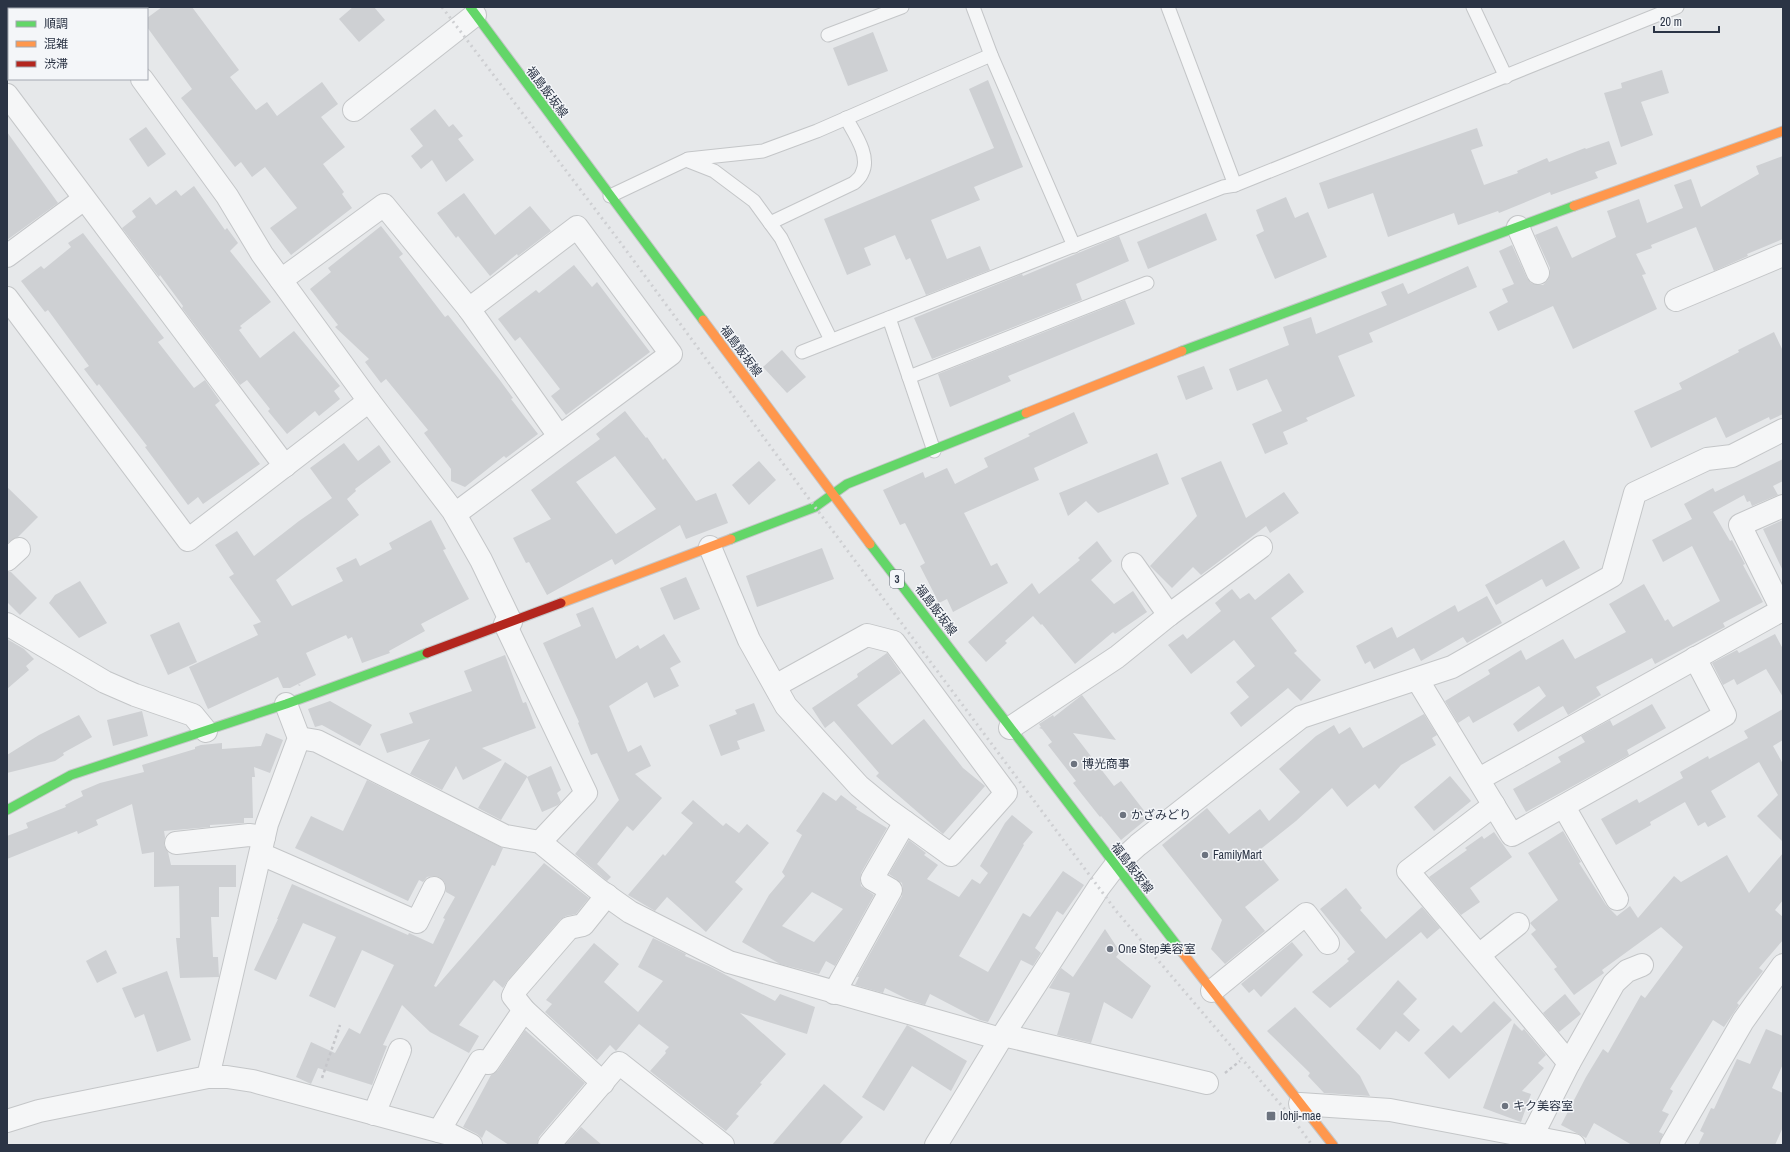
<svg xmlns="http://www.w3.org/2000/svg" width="1790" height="1152" font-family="'Archivo Narrow','Noto Sans JP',sans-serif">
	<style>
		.building { fill: #ced0d3; fill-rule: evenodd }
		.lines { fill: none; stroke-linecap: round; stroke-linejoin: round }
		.lane-casing { stroke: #c4c6c8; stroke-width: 15 }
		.street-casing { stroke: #c4c6c8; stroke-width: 24 }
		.fast-casing { stroke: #c4c6c8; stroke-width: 11 }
		.slow-casing { stroke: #c4c6c8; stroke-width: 11 }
		.jam-casing { stroke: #c4c6c8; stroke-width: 11 }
		.path { stroke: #c5c6ca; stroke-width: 2.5; stroke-dasharray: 3 3; stroke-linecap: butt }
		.lane { stroke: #f5f6f7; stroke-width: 13 }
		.street { stroke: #f5f6f7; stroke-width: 22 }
		.fast { stroke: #63d668; stroke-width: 9 }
		.slow { stroke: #ff974d; stroke-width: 9 }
		.jam { stroke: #b3261e; stroke-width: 9 }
		.rail { stroke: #cecfd2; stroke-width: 3; stroke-dasharray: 2 4; stroke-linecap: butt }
		.poi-dot { fill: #6c737f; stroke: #f4f6f9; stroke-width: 1.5 }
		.labels { text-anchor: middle; stroke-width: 3; stroke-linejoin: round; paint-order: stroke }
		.shield { fill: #f4f6f9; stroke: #676e7b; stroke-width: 1 }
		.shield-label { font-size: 11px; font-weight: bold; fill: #2b3445 }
		.street-label { font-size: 12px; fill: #2b3445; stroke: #f4f6f9 }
		.poi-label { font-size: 12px; fill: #2b3445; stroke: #f4f6f9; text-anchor: start }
	</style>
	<rect width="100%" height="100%" fill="#e6e8ea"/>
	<g class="building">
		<polygon points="162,7 192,7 239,70 230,77 256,110 267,102 277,116 322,82 338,104 321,117 345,147 323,164 344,192 342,194 352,208 291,255 270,228 297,208 265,167 252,177 241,162 235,167 181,98 192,89 147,27 147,18"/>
		<polygon points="353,7 374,7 385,20 359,42 339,19"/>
		<polygon points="873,32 888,71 848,86 833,48"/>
		<polygon points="1662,70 1669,93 1641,102 1653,135 1621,147 1604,93 1622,88 1621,83"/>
		<polygon points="988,80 1023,167 974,187 980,200 931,220 947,259 980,246 990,270 926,295 910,258 906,260 895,235 864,248 871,265 847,275 824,219 994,148 969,89"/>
		<polygon points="435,109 449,127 453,124 463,136 458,139 474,160 446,182 432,160 421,169 411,156 423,146 410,129"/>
		<polygon points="146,127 166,154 148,167 129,139"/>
		<polygon points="1477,128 1483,146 1471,150 1484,185 1518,173 1517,171 1547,158 1549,162 1585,148 1586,149 1609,141 1617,164 1595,172 1598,178 1551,195 1550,192 1499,213 1498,211 1458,225 1454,213 1388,237 1373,193 1328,209 1319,183"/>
		<polygon points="7,132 58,203 7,240"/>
		<polygon points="1783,156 1783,239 1747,254 1748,256 1714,271 1696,227 1651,245 1652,248 1636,254 1646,274 1642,275 1657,309 1573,349 1553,306 1498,331 1489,312 1508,302 1502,289 1514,284 1499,251 1512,245 1527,278 1531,283 1537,285 1543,285 1548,280 1550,274 1550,268 1535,235 1557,226 1572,258 1616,237 1607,211 1639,199 1647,223 1683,208 1674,185 1691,179 1701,207 1759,174 1756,166"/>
		<polygon points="194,186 225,230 227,228 238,243 230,251 271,302 240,326 242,328 239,330 260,358 294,331 340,386 334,391 340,399 319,416 315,411 287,434 268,411 270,409 247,380 240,385 182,308 183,306 160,275 159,277 122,228 136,217 132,211 150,197 156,205 176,190 181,196"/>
		<polygon points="464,193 495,235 530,206 551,231 518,256 517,254 490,276 458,236 456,238 437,213"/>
		<polygon points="1286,197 1295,218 1308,212 1327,257 1275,279 1256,235 1264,231 1256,210"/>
		<polygon points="1206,213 1217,240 1148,269 1137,242"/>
		<polygon points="381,226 403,254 399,257 445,317 448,315 499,379 513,398 511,399 538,434 506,458 504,456 465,487 451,481 451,469 424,433 428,430 386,379 381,383 365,362 369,359 335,327 338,325 310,289 331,272 328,268"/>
		<polygon points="83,233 164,338 158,342 194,388 205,380 220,401 215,405 260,464 203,504 198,497 188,505 145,447 147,446 99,384 97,386 84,369 89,366 48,310 45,312 21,281 41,266 44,269 71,247 68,243"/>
		<polygon points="1119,236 1129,261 1076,284 1082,300 932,359 914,318 1022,274 1023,276"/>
		<polygon points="574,265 592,287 597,282 650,352 566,415 551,396 560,389 520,337 515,341 498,319 536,290 539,293"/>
		<polygon points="1468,266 1477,287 1369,333 1373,342 1338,356 1355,396 1306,418 1308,421 1283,432 1288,444 1265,454 1252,424 1282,411 1267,379 1237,391 1229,369 1289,345 1283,327 1311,317 1316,334 1387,305 1381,292 1403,283 1408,294"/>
		<polygon points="1125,300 1135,324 1008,376 1011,381 950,407 938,374"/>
		<polygon points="1774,332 1783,351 1783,414 1770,420 1769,417 1726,438 1716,417 1651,448 1634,411 1682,389 1679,383 1739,352 1738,350"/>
		<polygon points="782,350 806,377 787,393 763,367"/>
		<polygon points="1204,366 1213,389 1186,400 1177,376"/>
		<path d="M625,411l21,27 1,-1 16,23 2,-2 31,43 20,-8 12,30 -42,16 -6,-14 -65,40 -3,-6 -65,36 -18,-33 -3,1 -13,-25 38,-19 -20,-29 69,-51 -4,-5zM615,456l41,53 -40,25 -40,-52z"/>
		<polygon points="1074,412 1088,443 1034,468 1039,480 964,513 991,566 997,563 1008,583 953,612 947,599 939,603 920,566 925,563 905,523 900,525 883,490 923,472 925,478 947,468 955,484 988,467 984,458 1030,436 1028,434"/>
		<polygon points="344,443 358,461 379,445 391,462 355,489 356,491 347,499 359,515 276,580 292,606 343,581 336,568 356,558 360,566 392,549 389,543 431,520 446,549 443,550 469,599 421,624 425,631 389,651 390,653 362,663 352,637 348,639 346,635 306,653 316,675 298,684 301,685 299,686 298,684 290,688 283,688 278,677 208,709 189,667 258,635 253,625 261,622 229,577 234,574 215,545 237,531 254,556 299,521 332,498 310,468"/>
		<polygon points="1157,453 1169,484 1098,513 1086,501 1068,516 1059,493"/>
		<polygon points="1783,459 1783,481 1773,486 1778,495 1752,506 1750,501 1747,502 1744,495 1713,512 1730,541 1732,540 1745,564 1743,565 1763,602 1723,623 1725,627 1655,664 1652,658 1596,687 1601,695 1568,715 1563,706 1518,732 1513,724 1546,696 1539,686 1473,723 1469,716 1458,723 1445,701 1490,674 1488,670 1521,650 1526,660 1563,639 1575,659 1626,632 1609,604 1644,584 1665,621 1668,619 1673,627 1720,601 1692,546 1663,562 1652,540 1692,519 1684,504 1713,488 1715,492"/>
		<polygon points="759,461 776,480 749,505 732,485"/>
		<polygon points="1221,461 1246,518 1284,492 1299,513 1270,533 1266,526 1201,575 1193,567 1172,588 1150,566 1197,516 1181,478"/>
		<polygon points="7,487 38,517 18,537 7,543"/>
		<polygon points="1783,520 1783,571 1763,529"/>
		<polygon points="1564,540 1580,568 1546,587 1542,579 1496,605 1485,585"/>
		<polygon points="1097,541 1112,561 1091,580 1114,604 1133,591 1147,612 1115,634 1113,632 1075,664 1042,624 1041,625 1033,616 1005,641 1007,643 986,662 968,642 1032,583 1039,594 1080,560 1078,558"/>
		<polygon points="822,548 834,579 757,607 746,576"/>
		<polygon points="7,572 11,572 37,598 20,615 7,602"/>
		<polygon points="1289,573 1304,592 1271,618 1297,651 1294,653 1321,680 1301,701 1288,688 1241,727 1230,713 1249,697 1236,682 1255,666 1234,640 1191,674 1168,645 1183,634 1187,639 1221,611 1215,603 1232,589 1240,599 1249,593 1255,600"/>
		<polygon points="686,577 700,609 674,620 660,588"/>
		<polygon points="80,581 107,623 79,638 49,603 55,595"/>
		<polygon points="1487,596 1502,623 1467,643 1463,637 1421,661 1414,648 1374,669 1370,661 1365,664 1356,646 1392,627 1397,638 1455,605 1458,612"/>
		<polygon points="593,607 616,659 638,645 640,649 664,634 681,662 670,668 679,686 654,698 647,682 609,706 628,752 641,745 651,766 635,774 662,798 633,831 627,826 597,864 611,877 607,881 575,854 619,800 597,753 591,755 578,723 579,722 543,643 581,626 576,614"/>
		<polygon points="179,622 197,662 168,675 150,635"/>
		<polygon points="1775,634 1783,649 1783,697 1766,669 1737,685 1734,679 1723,685 1712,663 1737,650 1739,653"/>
		<polygon points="7,639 24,649 34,659 26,666 29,670 7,689"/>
		<polygon points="887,653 901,673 857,705 892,745 924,719 963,768 985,786 943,834 876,776 879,773 834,721 825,728 812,708 858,677 857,674"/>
		<polygon points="505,655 523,703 526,702 536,728 482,748 502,760 463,780 456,766 442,790 410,774 430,739 387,753 380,734 413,723 409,713 472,691 464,671"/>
		<polygon points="1082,695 1116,740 1073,733 1114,786 1121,781 1149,817 1121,840 1101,816 1100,817 1073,783 1076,781 1048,745 1052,742 1042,729 1039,728 1041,727 1039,724 1053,715 1054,717"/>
		<polygon points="330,701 372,725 360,746 322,725 315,727 308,709"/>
		<polygon points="754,703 765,731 737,741 740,749 721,756 709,725 737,714 735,710"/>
		<polygon points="1652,704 1666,728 1627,750 1629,755 1526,812 1513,789 1561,762 1558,757 1585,742 1581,736 1610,720 1613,726"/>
		<polygon points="1783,709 1783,740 1773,746 1783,764 1783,842 1757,816 1778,795 1759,762 1711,791 1726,817 1708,827 1705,822 1698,826 1685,802 1650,822 1651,825 1616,845 1601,819 1637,799 1639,803 1683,778 1680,772 1708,756 1709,759 1748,738 1744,731"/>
		<polygon points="142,711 148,736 113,746 107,720"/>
		<polygon points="1424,714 1437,735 1432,738 1436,745 1401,765 1379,789 1375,784 1347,807 1332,788 1296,821 1257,852 1279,880 1245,907 1265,931 1225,964 1211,949 1222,920 1162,845 1207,808 1229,834 1260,809 1269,821 1300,792 1279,769 1316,736 1334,725 1339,734 1350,727 1363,748"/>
		<polygon points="79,715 92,737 63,753 64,755 55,761 7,773 7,755 39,735"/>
		<polygon points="266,733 283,740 270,773 254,767 255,777 252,777 253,818 244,818 244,823 210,825 210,827 164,831 165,837 164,845 168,852 171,865 236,865 236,887 219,887 219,917 211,917 213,957 218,957 219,977 180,978 176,938 180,938 179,886 154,887 154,852 142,854 132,804 96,820 98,825 78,834 77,831 7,859 7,836 28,828 26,823 66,807 65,805 83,796 81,791 100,783 144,772 142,765 195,749 195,747 201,745 222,743 222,749 261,746"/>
		<polygon points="505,762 527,776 527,777 551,766 561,790 557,793 561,802 558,805 542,812 527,777 501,820 478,808"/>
		<polygon points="1450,776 1471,801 1434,831 1414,807"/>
		<polygon points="367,780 503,848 495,866 492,865 434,986 436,987 544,863 589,898 576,914 566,916 560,920 508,980 503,988 494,980 459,1025 479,1036 469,1053 430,1032 402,1005 383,1045 387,1046 372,1085 318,1068 311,1084 296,1077 311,1042 335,1053 349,1028 360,1034 394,965 362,950 335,1008 309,996 336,937 303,923 276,980 254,970 278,919 277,919 292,884 408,935 409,933 433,944 445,919 443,918 455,897 446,892 446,887 444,881 439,877 433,876 427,877 423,882 419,880 408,901 295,848 311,816 343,831"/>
		<path d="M823,792l13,9 5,-6 16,12 -1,2 31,19 -26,45 -1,6 1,7 13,9 -39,71 -9,-5 -7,13 -39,-10 -38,-22 27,-47 16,-19 -3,-4 20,-37 -6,-4zM812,892l31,17 -29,33 -32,-16z"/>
		<polygon points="693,800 723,826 726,823 739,833 747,824 769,843 735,882 743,889 706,932 667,897 655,911 628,895 663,854 665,856 693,823 681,813"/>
		<polygon points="1012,815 1033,832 1023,844 1024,845 959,956 988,972 1023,913 1030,917 1063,871 1084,885 1063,915 1057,911 1035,948 1041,953 1033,966 1021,960 988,1022 980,1020 930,994 925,1005 907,999 885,988 883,993 855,985 859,977 857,977 902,896 903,889 902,883 889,874 909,840 926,853 924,855 938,865 927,879 959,897 972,879 980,884 988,873 980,866 1005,823"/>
		<polygon points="1563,831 1581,862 1579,863 1606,905 1617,916 1630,906 1638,918 1674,876 1681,882 1727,855 1749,893 1783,853 1783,900 1775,910 1783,917 1783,940 1759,968 1763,971 1737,1003 1739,1005 1724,1027 1713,1020 1670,1089 1673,1091 1662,1111 1669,1114 1659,1132 1663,1134 1659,1145 1632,1145 1594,1123 1586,1138 1561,1125 1586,1077 1603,1049 1608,1053 1641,995 1645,998 1683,947 1661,927 1602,970 1604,973 1574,995 1554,969 1557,967 1531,934 1536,930 1530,923 1558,900 1528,853"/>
		<polygon points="1494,832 1512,857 1470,888 1480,902 1461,915 1429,877 1467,850 1465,848 1482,836 1484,839"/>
		<polygon points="1346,888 1362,908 1360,910 1386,939 1422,907 1440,928 1427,939 1421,932 1330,1008 1312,992 1349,961 1347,959 1355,952 1320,909"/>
		<polygon points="1105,929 1120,952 1116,957 1151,986 1132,1019 1104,1002 1091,1043 1057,1035 1070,993 1049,988 1061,968 1073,977"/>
		<polygon points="653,938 686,954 685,956 709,966 775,1001 780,994 815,1007 807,1034 740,1013 786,1054 760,1083 762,1084 736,1114 739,1116 726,1131 650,1071 666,1053 665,1051 669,1047 639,1024 616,1051 610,1045 597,1060 545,1012 552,1004 546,1000 594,943 619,964 604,982 638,1012 663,981 638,967"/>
		<polygon points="1292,942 1303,955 1261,997 1254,989 1249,993 1241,984"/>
		<polygon points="106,950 117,973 97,983 86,961"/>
		<polygon points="167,971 191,1040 157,1052 144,1014 135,1018 122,988"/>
		<polygon points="1398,980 1417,999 1403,1014 1420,1030 1409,1042 1396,1031 1380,1050 1356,1029"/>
		<polygon points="1565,994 1581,1014 1559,1032 1543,1013"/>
		<polygon points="1494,1001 1512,1020 1449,1079 1424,1053 1453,1025 1461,1033"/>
		<polygon points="1295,1007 1360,1076 1370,1096 1324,1093 1308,1076 1310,1073 1267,1031"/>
		<polygon points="1514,1023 1522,1031 1524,1029 1546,1055 1538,1063 1544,1068 1522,1091 1531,1094 1521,1122 1483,1108"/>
		<polygon points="907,1025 967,1061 951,1091 912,1066 884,1111 862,1097"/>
		<polygon points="1766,1029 1783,1036 1783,1064 1772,1088 1783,1093 1783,1127 1775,1145 1698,1145 1704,1133 1700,1131 1711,1108 1714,1109 1737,1059 1750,1064"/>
		<polygon points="525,1030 585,1083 539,1137 537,1145 509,1145 486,1130 482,1138 477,1134 463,1127 491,1075 498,1070"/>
		<polygon points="824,1084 863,1117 839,1145 772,1145"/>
		<polygon points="581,1127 602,1145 565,1145"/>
	</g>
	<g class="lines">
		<g class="lane-casing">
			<g id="lane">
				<polyline points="973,7 991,55 1074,246"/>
				<polyline points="1168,7 1235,185"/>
				<polyline points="1473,7 1506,77"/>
				<polyline points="828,35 902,7"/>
				<polyline points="688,159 763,151 817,131 991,55"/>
				<polyline points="610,196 686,160 714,171 754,201 781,238 831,340"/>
				<path d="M770,223l84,-40c3,-3 7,-6 8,-10 9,-17 -8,-40 -16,-55"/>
				<polyline points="889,318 934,451"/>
				<polyline points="802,352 1223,187 1235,185 1677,7"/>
				<polyline points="909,377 1147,283"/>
			</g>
		</g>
		<g class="street-casing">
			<g id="street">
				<polyline points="89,7 90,9"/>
				<polyline points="42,9 45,7"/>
				<polyline points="7,14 9,16"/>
				<polyline points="7,35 9,34"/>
				<polyline points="142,79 227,196 262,254 369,401"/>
				<polyline points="7,95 285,466"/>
				<polyline points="354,110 475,15"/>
				<polyline points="1518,227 1538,273"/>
				<polyline points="7,256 84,199"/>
				<polyline points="281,280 384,205 469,309 559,436"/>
				<polyline points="7,298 188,540 369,401 453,511 481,560 511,622"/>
				<polyline points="1676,300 1783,255"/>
				<polyline points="1783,506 1740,525 1783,612"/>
				<polyline points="455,514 671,354 577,227 469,309"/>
				<polyline points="710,547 749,640 786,706 859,786 887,809 951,855 1006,793 894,642 867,635 775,686"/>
				<polyline points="7,560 19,549"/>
				<polyline points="1133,564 1169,615"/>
				<polyline points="7,624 105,682 135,695 193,715 206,731"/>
				<polyline points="505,624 586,793 540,842"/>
				<polyline points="1417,679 1512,835 1725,715 1695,658"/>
				<polyline points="1010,728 1117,657 1169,615 1261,547"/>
				<polyline points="299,738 317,741 505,836 540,842 599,890 630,912 729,962 1001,1039"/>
				<polyline points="1479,779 1782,610"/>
				<polyline points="1494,805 1408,871 1569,1063"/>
				<polyline points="1564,807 1617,899"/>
				<polyline points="176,843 249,835 264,837"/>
				<polyline points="261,854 417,922 434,888"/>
				<polyline points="1479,955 1518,924"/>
				<polyline points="1212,991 1306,914 1328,943"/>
				<polyline points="834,993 891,890 872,879 905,822"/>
				<polyline points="1003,1035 1207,1083"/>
				<polyline points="208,1077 267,824 299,738 286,704"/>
				<polyline points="603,1083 524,1010 513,996 517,988 569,928 583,925 607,895"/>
				<polyline points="1300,1104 1390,1110 1574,1145"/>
				<polyline points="374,1114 400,1050"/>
				<polyline points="7,1121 39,1111 208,1077 227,1077 253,1081 449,1134 471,1145"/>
				<polyline points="439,1131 480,1061 488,1063 524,1010"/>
				<polyline points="1532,1136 1569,1063 1614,983 1627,971 1642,965"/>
				<polyline points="549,1145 619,1063 723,1145"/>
				<polyline points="936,1145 1003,1035 1099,887 1115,866 1138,845 1301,717 1452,667 1612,576 1635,493 1707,459 1732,456 1783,430"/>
				<polyline points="1671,1145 1743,1021 1783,965"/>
			</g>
		</g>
		<g class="fast-casing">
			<g id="fast">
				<polyline points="470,7 703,320"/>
				<polyline points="1182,351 1574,206"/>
				<polyline points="731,539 815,507 847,484 1026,413"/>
				<polyline points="870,544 1182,952"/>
				<polyline points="7,810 71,775 286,704 427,653"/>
			</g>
		</g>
		<g class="slow-casing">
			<g id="slow">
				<polyline points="1574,206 1783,131"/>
				<polyline points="703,320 870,544"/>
				<polyline points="1026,413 1182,351"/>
				<polyline points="561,603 731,539"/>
				<polyline points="1182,952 1333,1145"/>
			</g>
		</g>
		<g class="jam-casing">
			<polyline id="jam" points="427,653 561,603"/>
		</g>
		<g class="path">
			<polyline points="1225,1073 1240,1061"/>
			<polyline points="322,1078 340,1025"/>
		</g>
		<use href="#lane" class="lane"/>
		<use href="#street" class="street"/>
		<use href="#fast" class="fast"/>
		<use href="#slow" class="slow"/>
		<use href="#jam" class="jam"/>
		<polyline class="rail" points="442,7 620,242 815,507 1117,912 1293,1119 1312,1145"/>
	</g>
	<g class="poi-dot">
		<circle cx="1074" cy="764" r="4"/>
		<circle cx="1123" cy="815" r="4"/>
		<circle cx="1205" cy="855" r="4"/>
		<circle cx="1110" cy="949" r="4"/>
		<circle cx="1505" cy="1106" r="4"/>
		<rect x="1266" y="1111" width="10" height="10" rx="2"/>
	</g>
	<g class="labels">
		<rect class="shield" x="890" y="570" width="14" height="18" rx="3"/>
		<g class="shield-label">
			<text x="897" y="583">3</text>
		</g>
		<g class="street-label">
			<text transform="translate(547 92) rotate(53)" y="4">福島飯坂線</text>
			<text transform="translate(741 351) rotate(53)" y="4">福島飯坂線</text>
			<text transform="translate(936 610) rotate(53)" y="4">福島飯坂線</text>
			<text transform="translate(1132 868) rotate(52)" y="4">福島飯坂線</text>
		</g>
		<g class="poi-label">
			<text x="1082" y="768">博光商事</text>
			<text x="1131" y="819">かざみどり</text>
			<text x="1213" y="859">FamilyMart</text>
			<text x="1118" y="953">One Step美容室</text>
			<text x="1513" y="1110">キク美容室</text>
			<text x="1280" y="1120">Iohji-mae</text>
		</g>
	</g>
	<rect width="1790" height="1152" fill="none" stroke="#2b3445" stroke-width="16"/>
	<rect x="8" y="8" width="140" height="72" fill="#f4f6f9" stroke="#a4a8b1"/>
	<rect x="16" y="21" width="20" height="6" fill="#63d668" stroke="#a4a8b1"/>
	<text x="44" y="28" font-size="12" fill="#2b3445">順調</text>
	<rect x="16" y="41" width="20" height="6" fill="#ff974d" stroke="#a4a8b1"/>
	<text x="44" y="48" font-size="12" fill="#2b3445">混雑</text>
	<rect x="16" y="61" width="20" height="6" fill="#b3261e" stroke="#a4a8b1"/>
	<text x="44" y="68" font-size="12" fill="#2b3445">渋滞</text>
	<path d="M1654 26v6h65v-6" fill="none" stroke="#2b3445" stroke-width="2"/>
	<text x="1660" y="26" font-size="12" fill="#2b3445" stroke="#f4f6f9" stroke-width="3" paint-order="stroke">20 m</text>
</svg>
